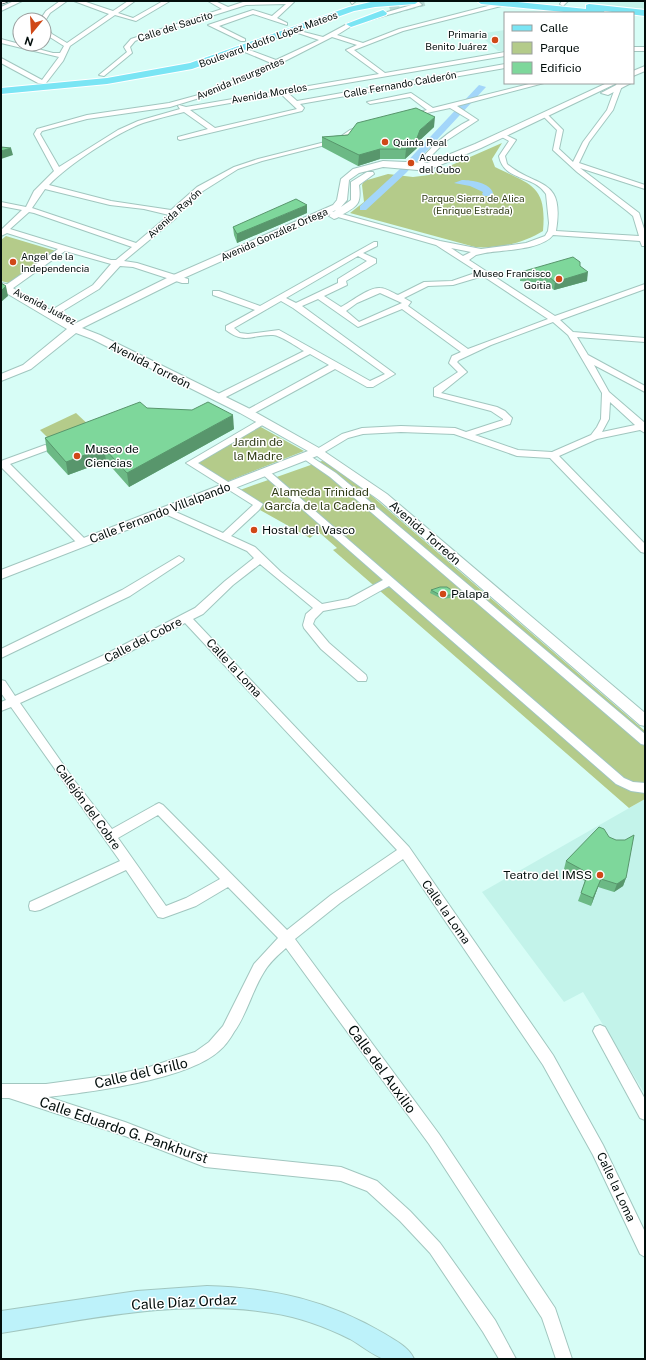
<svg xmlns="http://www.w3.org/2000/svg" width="646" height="1360" font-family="'Public Sans',sans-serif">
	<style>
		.built { fill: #c3f3ea }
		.green { fill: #b4cb8a }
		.water { fill: #a3d6fa }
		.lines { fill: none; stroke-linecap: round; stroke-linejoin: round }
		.canal { fill: #a3d6fa; fill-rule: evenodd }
		.primary-tunnel { stroke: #b7d9d3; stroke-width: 10; stroke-dasharray: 10 5; stroke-linecap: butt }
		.minor-casing { stroke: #a1c6bf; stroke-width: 2 }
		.tertiary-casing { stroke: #a1c6bf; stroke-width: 2 }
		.secondary-casing { stroke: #a1c6bf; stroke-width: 2 }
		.primary-casing { stroke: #fff; stroke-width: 2 }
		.minor { fill: #fff; fill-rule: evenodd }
		.tertiary { fill: #fff; fill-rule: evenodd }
		.secondary { fill: #bdf2fa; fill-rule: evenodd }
		.primary { fill: #7ae5f4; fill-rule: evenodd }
		.rail-casing { stroke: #2c3c39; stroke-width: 3 }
		.rail { stroke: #fff; stroke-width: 2; stroke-dasharray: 5.5; stroke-linecap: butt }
		.wall { fill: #6cb985 }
		.shaded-wall { fill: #58966c }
		.building { fill: #7ed79b; stroke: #58966c }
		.poi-dot { fill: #d04817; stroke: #fff; stroke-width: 1.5 }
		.labels { text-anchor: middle; stroke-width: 3; stroke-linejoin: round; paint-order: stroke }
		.far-street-label { font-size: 10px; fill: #030e0c; stroke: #fff }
		.far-poi-label { font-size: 10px; fill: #030e0c; stroke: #fff; text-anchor: start }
		.far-park-label { font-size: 10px; fill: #313d17; stroke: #fff }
		.street-label { font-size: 12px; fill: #030e0c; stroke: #fff }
		.park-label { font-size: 12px; fill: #313d17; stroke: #fff }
		.poi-label { font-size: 12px; fill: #030e0c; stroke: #fff; text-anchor: start }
		.near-street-label { font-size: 14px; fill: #030e0c; stroke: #fff }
	</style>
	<rect width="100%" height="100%" fill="#d7fdf6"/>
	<g class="built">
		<polygon points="575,1 645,1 645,9"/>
		<polygon points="505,30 505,51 498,51 478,34"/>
		<polygon points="645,799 645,1094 583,992 564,1002 482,892"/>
	</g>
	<g class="green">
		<path d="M502,143l-10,16 3,8c36,18 52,18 48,64 -19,12 -45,18 -68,16l-125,-34 14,-11 -2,-17 2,-4 24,-7 25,3 16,-2z"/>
		<polygon points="6,236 56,251 9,283 1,281 1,240"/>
		<polygon points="76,413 92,428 49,439 40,430"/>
		<polygon points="259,426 304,451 226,482 198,464 199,462"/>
		<polygon points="322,461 336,465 645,731 645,799 629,808 333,550 337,548 321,534 315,534 310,538 260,510 262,503 240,490"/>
	</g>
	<path class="water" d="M462,180c10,0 28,3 31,13l-3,3h-6l-2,-2 1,-2 -13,-6 -16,-3z"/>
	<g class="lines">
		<polygon class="canal" points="479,85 486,87 406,173 366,210 360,210 360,206 400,169"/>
		<polyline class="primary-tunnel" points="390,10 424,1"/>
		<g class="minor-casing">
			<g id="minor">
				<polygon points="14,1 22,1 1,11 1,7"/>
				<polygon points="60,1 67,1 50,13 45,21 40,20 46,11"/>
				<polygon points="74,1 83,1 113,11 128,1 135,1 118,13 133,18 163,1 170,1 136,21 115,15 70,46 63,61 46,83 38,83 1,63 1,58 3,59 42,80 59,57 1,43 1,39 53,53 60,53 64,46 45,34 44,24 52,34 67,43 109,14"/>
				<polygon points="208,1 215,1 228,7 246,1 294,2 277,18 287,23 287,25 253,14 219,26 245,39 245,41 241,41 208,25 253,10 272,16 286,4 246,5 142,38 135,41 130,47 132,53 104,76 99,75 127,52 124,47 131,39 222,9"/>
				<polygon points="350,1 356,1 352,4"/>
				<path d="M406,1h12l4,4 -69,20 -16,10 26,8 36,-14 108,-28 2,3 -106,27 -49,19 31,23 120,-21v4l-217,37 9,8 208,-37v4l-205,36 4,4 -2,3 -122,29 -2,-1v-2l30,-8 -24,-17c-13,3 -28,7 -41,11 -27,10 -75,42 -94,62l62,16 60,9 26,-23 37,-20 24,-8 79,-20 13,-9 13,-4 3,2 -12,4 -13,9 -79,20 -24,8 -35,22 -26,23 -1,4 -52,43 13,2 51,16v4h-6l-49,-16 -13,-1 -21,23 -38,23h-6v-4l38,-23 18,-21 -46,-13 -56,40h-6v-4l55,-38 -51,-16 -6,3v-6l21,-20 -21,-4v-4l25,5 8,-16 20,-20 -20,-37 3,-5 50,-14 82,-12 33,-9 69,-31 -31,-13v-2h4l32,12 43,-20 -27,-9v-2l31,8 26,-14 66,-19 -9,-1zM332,37l25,8 -11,5 33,24 -193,33 -7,-2 -1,1 2,3 -42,12 -20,9 -59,37 -19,-33 2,-3 45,-12 83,-12 36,-11 73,-32zM281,94l16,15 -82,19 -25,-18zM45,189l65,16 34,4 25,6 -33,28 -104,-35zM29,212l5,1 98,34 -16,13h-5l-101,-31z"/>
				<polygon points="562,1 568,1 563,6 560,4"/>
				<rect x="633" y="47" width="12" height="4"/>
				<path d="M533,83h11l-87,23 21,14 -32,21 -28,28 -3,-2c15,-20 33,-36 55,-47l-20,-12 -42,9v-2l19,-5 -17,-13 -40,7 -3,-2 44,-9 22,15z"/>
				<path d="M617,83h6l-10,27 -24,32 -10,21 66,22v4l-65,-21 59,45 6,19v14h-3l-2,-5 -87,-6c-11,15 -51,15 -68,18l-9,2 -7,5 86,56 90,-32v5l-85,31 13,12 72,6v4l-68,-5 11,18 57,31v6l-51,-27 15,27 36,31v10l-5,-3 -43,9 -38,17 86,88v9l-4,-1 -91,-94 -33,-2 -63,-22 -53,-2 -38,2 -15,4 -25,15h-6v-4l25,-15 20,-6 39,-2 54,2 11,4 37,-12v-1l-12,-8 -57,-15v-8l24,-16 -9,-9 3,-7 9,-4 -59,-43 -44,18 -40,-28 -16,7 93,68 -22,13h-6l-32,-18 -84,46h-6v-4l84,-46 -19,-11 -90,46h-6v-4l90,-45c-7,-4 -24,-16 -31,-16 -20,-1 -28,10 -47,-5v-4l29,-16 -42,-15v-4h6l41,15 114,-64h3v4l-14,7 13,6v4l-30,18 1,4 -23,11 17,11c10,-5 28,-20 39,-19 6,0 13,5 18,7l26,-13 28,-1 26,-9 -42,-27 -112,-32v-4l116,32 41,8 45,-6 19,-7 3,-5 1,-8 -3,-29c-13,-20 -42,-12 -47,-38l10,-15 -9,-5v-2h4l12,6 -11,16 2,8c30,25 58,12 49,67l83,5 -6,-20 -6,-5 -50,-39 -24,-22 4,-20 -15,-15 5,-1 16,16 -4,19 14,13 10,-20 24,-32zM451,248l20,4 -8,4zM358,256l9,5 -29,18v4l-42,20 -10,-5zM483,276l65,43 -80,30 -60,-43 3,-4 -7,-4 24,-12 25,-1zM380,293l22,10 -43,19 -13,-11 11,-8zM281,301l12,7 92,66 -15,7 -91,-51 -31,4 -8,-1 -6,-5zM553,322l15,13 34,58 -1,26 -4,8 -6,8 -39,17 -34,-2 -43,-15 35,-11 2,-6 -7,-7 -8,-4 -56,-14 26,-21 -10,-10 2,-2 32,-15zM610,402l25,23 -33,7 7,-13z"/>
				<path d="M263,418l3,1v4l-68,40 65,41 -4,6 -28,26 24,11 26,25 41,32 26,-5 35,-19 -122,-107 5,-3 3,1 355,307 9,4 12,1v10l-14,-2 -15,-7 -227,-198 -34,19 -32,6 -8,8 -2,5 16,19 37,32 1,3 -1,3h-8l-37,-32 -17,-21 -1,-3 3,-11 7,-6 -53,-44 -27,21 -30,29 -10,5 216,228 144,208 50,90 42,87v25l-5,-3 -47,-99 -50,-90 -140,-206 -63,44 -45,36 144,195 116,174 17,51h-16l-14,-41 -113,-174 -143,-196c-8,7 -17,15 -22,24 -12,19 -17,42 -30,60 -4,7 -9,14 -15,19 -32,29 -129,41 -171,46l77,25 80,31 136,14 36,14 33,30 30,32 55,77 21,39h-17l-16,-27 -53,-79 -30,-32 -33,-30 -26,-10 -136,-14 -80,-31 -116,-38h-8v-14h45l66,-9 34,-7 49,-16 14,-10 14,-16 31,-62 24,-26 -50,-51 -32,19 -33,12 -5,-1 -32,-47 -86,40 -5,1 -5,-1 -1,-4 1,-4 90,-41 -109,-154 -10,4v-9l5,-2 -5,-7v-13l4,1 10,15 89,-41 91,-47 30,-27 29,-23 -7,-7 -84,-38 -2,-2 2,-2h6l54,24 29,-27 1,-1 -67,-42zM185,623l212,227 -66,45 -44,35 -124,-125 -4,-2 -4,2 -43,24 -38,-49 -54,-77 92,-42zM158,815l62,64 -34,19 -20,8 -48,-68z"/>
				<polygon points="45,445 48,446 48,450 10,464 87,541 88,543 87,545 79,545 1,467 1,461"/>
				<polygon points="307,454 336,473 645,734 645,745 641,744 330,477 304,459 304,455"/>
				<polygon points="179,556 184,559 183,561 130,596 1,658 1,649 122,590"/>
				<polygon points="600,1025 605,1027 645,1099 645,1120 640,1118 595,1035 593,1031 595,1027"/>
			</g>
		</g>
		<g class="tertiary-casing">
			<g id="tertiary">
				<polygon points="645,66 645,71 633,76 633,71"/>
				<path d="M607,83h10l-136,65 -48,20 -15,2 -35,-3 -24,6 -10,7 -2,20 -6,7 10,-7v-18l16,-10h6l1,2 -15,11c3,23 -4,21 -22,33l-3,1 -5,-3 7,-6 -159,71 -95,47 18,7 148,73 71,40h5l1,4 62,42 258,219v13l-5,-1 -261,-225 -62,-44 -316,123v-9l307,-119 -68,-38 -148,-74 -16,-6 -45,36 -30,12v-7l22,-9 44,-36 -66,-39v-7l5,1 68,40 95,-47 164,-72 4,-5 4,-21 12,-10 30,-8 45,2 47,-19z"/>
				<polygon points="620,83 631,83 608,95 601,93"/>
			</g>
		</g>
		<g class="secondary-casing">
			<path id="secondary" d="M207,1286c66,2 120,14 178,48 11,7 24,13 29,25 -9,0 -22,1 -30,0 -10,-3 -25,-15 -34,-20 -24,-12 -51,-22 -78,-26 -90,-15 -182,6 -271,20v-22l136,-20z"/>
		</g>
		<g class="primary-casing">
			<g id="primary">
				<polygon points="375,1 419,1 415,4 375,7 354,11 192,69 107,84 1,94 1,88 107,78 190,63 349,7"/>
				<polygon points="477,1 507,1 586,9 586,5 589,4 645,10 645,16 604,11 605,13 574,13 481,4"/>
				<polygon points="383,10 387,13 386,15 351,27 346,24"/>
			</g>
		</g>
		<use href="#minor" class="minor"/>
		<use href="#tertiary" class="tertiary"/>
		<use href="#secondary" class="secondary"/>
		<use href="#primary" class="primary"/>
		<g class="rail-casing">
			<polyline id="rail" points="1,3 7,1"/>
		</g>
		<use href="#rail" class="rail"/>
	</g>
	<g class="wall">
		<polygon points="434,127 420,140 417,148 405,159 380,159 358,166 322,147 322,137"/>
		<polygon points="307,213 237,243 234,235 233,227"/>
		<polygon points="580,266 587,281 554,290 546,283 520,281 521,272"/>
		<polygon points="147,408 234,429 129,487 106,461 68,475 47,452 45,438"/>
		<polygon points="431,590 457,594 457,597 442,599 430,593"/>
		<polygon points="566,861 626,878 623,886 614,892 598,887 591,906 578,901 581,893 585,881 564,869"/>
	</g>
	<g class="shaded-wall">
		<polygon points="435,117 434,127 420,140 417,148 405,159 406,149 420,130"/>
		<polygon points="11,148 13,155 1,159 1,151"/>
		<polygon points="380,149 380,159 358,166 359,155"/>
		<polygon points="307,205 307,213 237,243 237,234"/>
		<polygon points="588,272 587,281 554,290 555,282"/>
		<polygon points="6,286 8,296 1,302 1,291"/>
		<polygon points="233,415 234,429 129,487 127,473"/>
		<polygon points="104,448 106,461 68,475 66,462"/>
		<polygon points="626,878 623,886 614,892 617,884"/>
		<polygon points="601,879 598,887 591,906 593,898"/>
	</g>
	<g class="building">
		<polygon points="416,108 435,117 420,130 417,138 406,149 380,149 359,155 322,137 348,135 357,123"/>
		<polygon points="1,147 11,148 1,151"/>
		<polygon points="296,199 307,205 237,234 233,227"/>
		<polygon points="573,257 580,262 580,266 588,272 555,282 547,275 521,272"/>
		<polygon points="1,283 6,286 1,291"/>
		<polygon points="140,402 147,408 192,410 208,402 233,415 127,473 104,448 66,462 45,438"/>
		<polygon points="440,587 447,587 457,594 442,596 431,590"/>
		<polygon points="599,827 604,829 609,837 616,840 625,840 634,835 626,878 617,884 601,879 593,898 581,893 588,873 566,861"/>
	</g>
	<g class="poi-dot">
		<circle cx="495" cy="40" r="4"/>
		<circle cx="385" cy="142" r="4"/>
		<circle cx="411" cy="163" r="4"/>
		<circle cx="13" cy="262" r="4"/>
		<circle cx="559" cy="279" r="4"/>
		<circle cx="77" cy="456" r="4"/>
		<circle cx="254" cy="530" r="4"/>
		<circle cx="443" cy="594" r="4"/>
		<circle cx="600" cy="875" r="4"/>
	</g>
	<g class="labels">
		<g class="far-street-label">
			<text transform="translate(175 26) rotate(-18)" y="4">Calle del Saucito</text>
			<text transform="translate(268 39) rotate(-20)" y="4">Boulevard Adolfo López Mateos</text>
			<text transform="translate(240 78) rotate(-23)" y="4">Avenida Insurgentes</text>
			<text transform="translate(400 84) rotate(-10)" y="4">Calle Fernando Calderón</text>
			<text transform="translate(269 93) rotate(-10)" y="4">Avenida Morelos</text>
			<text transform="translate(174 213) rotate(-42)" y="4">Avenida Rayón</text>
			<text transform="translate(274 234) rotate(-24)" y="4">Avenida González Ortega</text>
			<text transform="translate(45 306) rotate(27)" y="4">Avenida Juárez</text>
		</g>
		<g class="far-poi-label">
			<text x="487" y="38" text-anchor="end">Primaria<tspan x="487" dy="12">Benito Juárez</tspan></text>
			<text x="393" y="146">Quinta Real</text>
			<text x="419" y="161">Acueducto<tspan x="419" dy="12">del Cubo</tspan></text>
			<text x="21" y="260">Angel de la<tspan x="21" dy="12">Independencia</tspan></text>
			<text x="551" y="277" text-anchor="end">Museo Francisco<tspan x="551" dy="12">Goitia</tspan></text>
		</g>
		<g class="far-park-label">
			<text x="473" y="202">Parque Sierra de Alica<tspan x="473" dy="12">(Enrique Estrada)</tspan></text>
		</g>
		<g class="street-label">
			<text transform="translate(150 365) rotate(27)" y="4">Avenida Torreón</text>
			<text transform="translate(160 513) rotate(-21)" y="4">Calle Fernando Villalpando</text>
			<text transform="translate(425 533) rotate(41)" y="4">Avenida Torreón</text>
			<text transform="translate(143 640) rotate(-27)" y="4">Calle del Cobre</text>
			<text transform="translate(234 668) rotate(47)" y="4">Calle la Loma</text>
			<text transform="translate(88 807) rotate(54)" y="4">Callejón del Cobre</text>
			<text transform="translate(446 912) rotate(55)" y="4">Calle la Loma</text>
			<text transform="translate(616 1187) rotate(65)" y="4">Calle la Loma</text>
		</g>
		<g class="park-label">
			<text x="258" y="446">Jardin de<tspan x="258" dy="14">la Madre</tspan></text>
			<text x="320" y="496">Alameda Trinidad<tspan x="320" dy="14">García de la Cadena</tspan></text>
		</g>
		<g class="poi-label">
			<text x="85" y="453">Museo de<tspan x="85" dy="14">Ciencias</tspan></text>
			<text x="262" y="534">Hostal del Vasco</text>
			<text x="451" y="598">Palapa</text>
			<text x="592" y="879" text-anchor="end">Teatro del IMSS</text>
		</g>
		<g class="near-street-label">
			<text transform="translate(382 1069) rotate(54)" y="5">Calle del Auxilio</text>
			<text transform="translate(141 1073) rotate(-13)" y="5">Calle del Grillo</text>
			<text transform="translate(124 1130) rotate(19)" y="5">Calle Eduardo G. Pankhurst</text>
			<text transform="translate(184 1302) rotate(-3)" y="5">Calle Díaz Ordaz</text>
		</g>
	</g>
	<rect width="646" height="1360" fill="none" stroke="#030e0c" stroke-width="4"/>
	<rect x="504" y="12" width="130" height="72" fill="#ffffff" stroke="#9a9f9e"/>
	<rect x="512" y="25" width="20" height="6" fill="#7ae5f4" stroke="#9a9f9e"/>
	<text x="540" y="32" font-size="12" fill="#030e0c">Calle</text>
	<rect x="512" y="42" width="20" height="12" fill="#b4cb8a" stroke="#9a9f9e"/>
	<text x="540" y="52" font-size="12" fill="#030e0c">Parque</text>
	<rect x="512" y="62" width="20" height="12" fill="#7ed79b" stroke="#9a9f9e"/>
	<text x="540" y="72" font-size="12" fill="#030e0c">Edificio</text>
	<g transform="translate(32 32) rotate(198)"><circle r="19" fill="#ffffff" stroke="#9a9f9e"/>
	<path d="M0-3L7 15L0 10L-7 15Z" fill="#d04817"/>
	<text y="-6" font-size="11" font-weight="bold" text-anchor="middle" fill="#030e0c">N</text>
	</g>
</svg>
